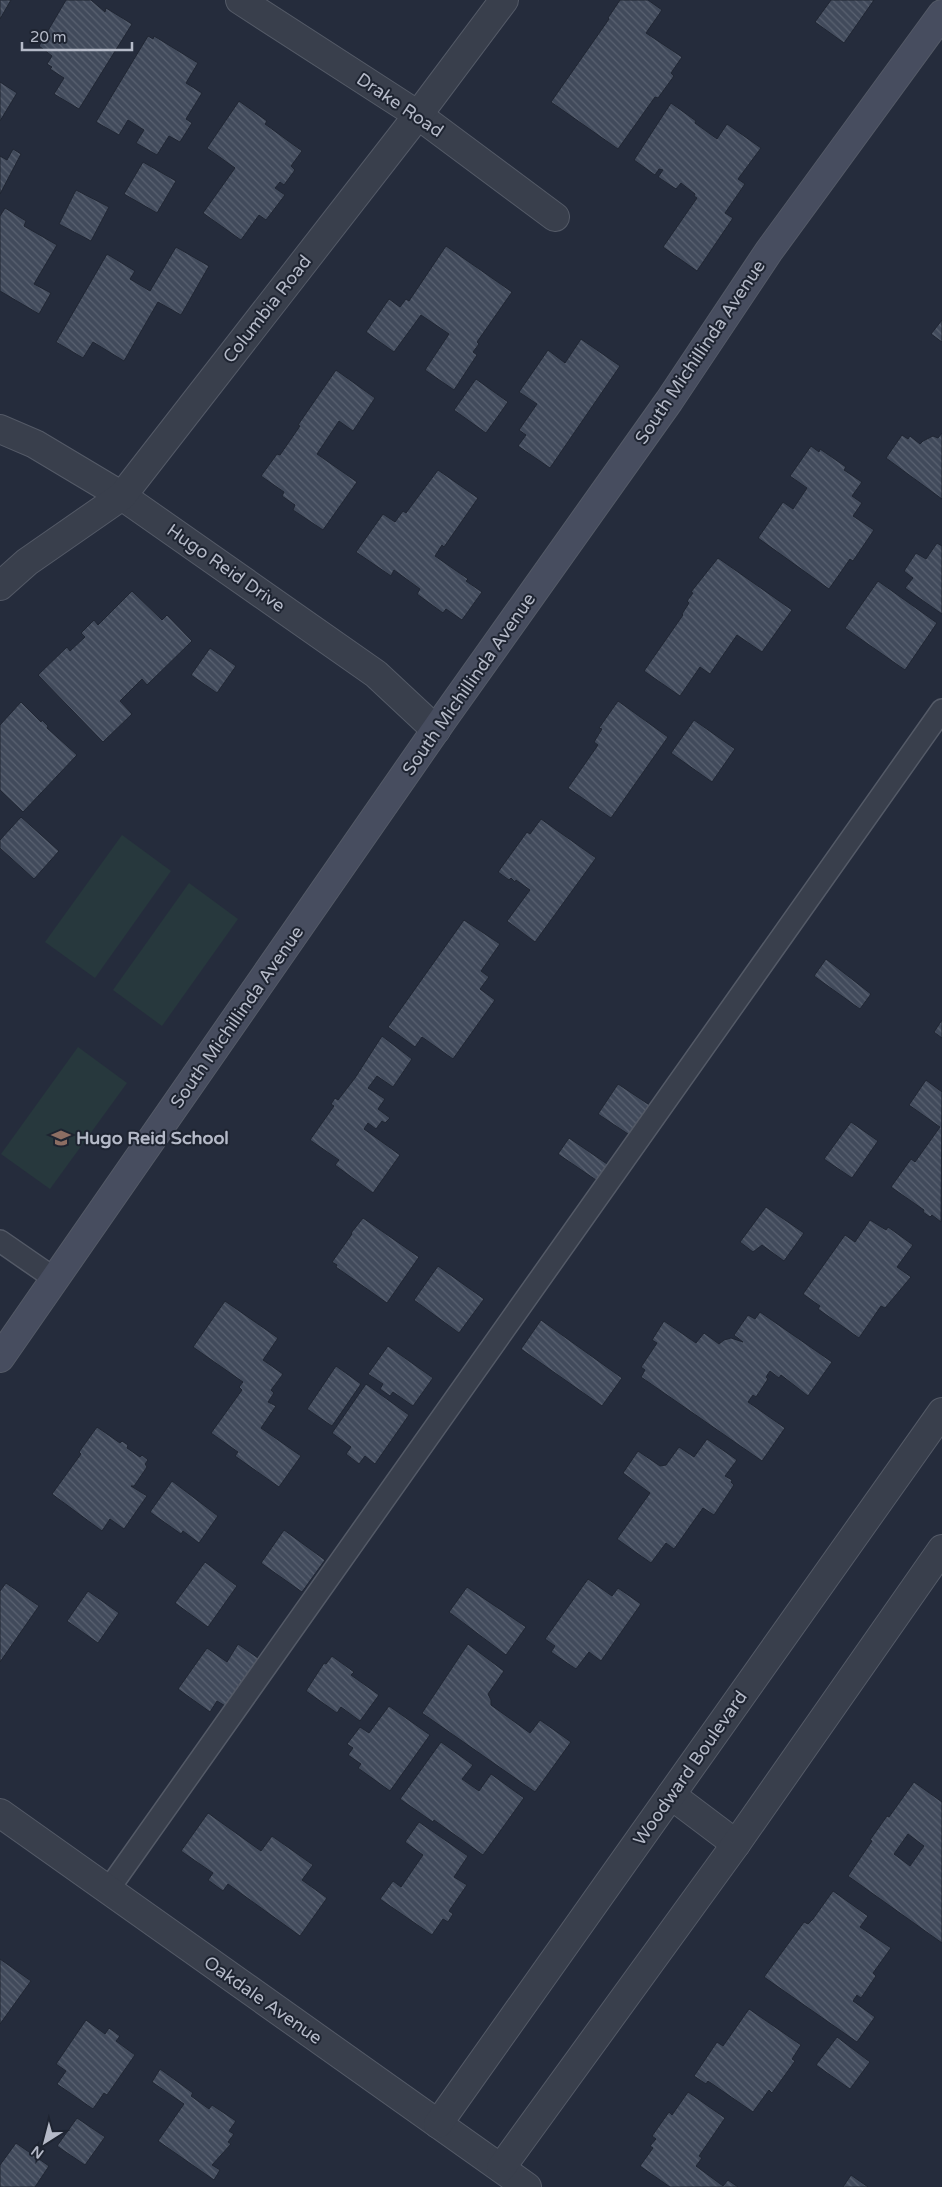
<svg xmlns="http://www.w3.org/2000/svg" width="942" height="2187" font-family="'Varela Round',sans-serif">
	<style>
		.pitch { fill: #27383d }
		.building { fill: url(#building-back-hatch); stroke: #202633; fill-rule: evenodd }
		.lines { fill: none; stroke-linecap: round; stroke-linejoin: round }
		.service-casing { stroke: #545a67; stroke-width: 24 }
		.minor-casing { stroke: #545a67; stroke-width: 30 }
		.secondary-casing { stroke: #545a67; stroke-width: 30 }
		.service { stroke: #393f4c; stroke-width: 21 }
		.minor { stroke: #393f4c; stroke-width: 28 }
		.secondary { stroke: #474d5f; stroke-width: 28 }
		.labels { text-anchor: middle; stroke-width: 4; stroke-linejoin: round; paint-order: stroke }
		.street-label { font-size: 18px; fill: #b5bac8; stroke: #1e2431 }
		.poi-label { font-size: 18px; font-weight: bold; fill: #b5bac8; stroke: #1e2431; text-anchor: start }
	</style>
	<defs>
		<pattern id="building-back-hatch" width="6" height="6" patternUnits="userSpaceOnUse" patternTransform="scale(1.25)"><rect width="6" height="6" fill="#414a5b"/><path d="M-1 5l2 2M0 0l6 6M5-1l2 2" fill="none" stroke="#5a6271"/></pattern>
	</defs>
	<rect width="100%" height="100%" fill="#252c3c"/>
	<g class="pitch">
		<polygon points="122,835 171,871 95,978 45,942"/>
		<polygon points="189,883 238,919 162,1026 113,990"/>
		<polygon points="78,1047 127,1083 50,1189 1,1154"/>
	</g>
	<g class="building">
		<polygon points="0,0 11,0 0,19"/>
		<polygon points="66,0 91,0 105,12 106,8 132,24 79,109 54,94 64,78 50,69 52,67 47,64 52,56 39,46"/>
		<polygon points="620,0 648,0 662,10 646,33 682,57 671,73 674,76 658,98 655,97 618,149 551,102 609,19 608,18"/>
		<polygon points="831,0 874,0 844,43 815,22"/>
		<polygon points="148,36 153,39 154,36 198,63 186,83 202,93 186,119 192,123 180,142 169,136 157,155 136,143 144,130 128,120 119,135 96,122"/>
		<polygon points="0,82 17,93 0,121"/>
		<polygon points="239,101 267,121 265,124 302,151 291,166 295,170 284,185 280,182 275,188 285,195 266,220 259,215 241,240 203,213 235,168 207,148"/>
		<polygon points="671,103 696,121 695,123 717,139 727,124 761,148 738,179 745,184 725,213 733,218 697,271 663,247 697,198 694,196 695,194 681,183 676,189 658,177 663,170 659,169 655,175 634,160"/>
		<polygon points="13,149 21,154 0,194 0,156 7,160"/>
		<polygon points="143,162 176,181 157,213 124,194"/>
		<polygon points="76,190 109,207 91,241 59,224"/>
		<polygon points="5,208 26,221 24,226 57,245 34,284 51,293 39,314 0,291 0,216"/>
		<polygon points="446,246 512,292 477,342 479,344 473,352 477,355 454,390 425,370 449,334 421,315 394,352 366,332 389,299 400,307 406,299 409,301"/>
		<polygon points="176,247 209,266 181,315 158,302 124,361 93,342 83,358 56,342 107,254 135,271 130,279 150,291"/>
		<polygon points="942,320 942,342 931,334"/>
		<polygon points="581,339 620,366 550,468 518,446 526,435 519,430 537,404 519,392 548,350 565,363"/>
		<polygon points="336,370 375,398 353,431 339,421 317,454 357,482 323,530 293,510 295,505 282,496 284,492 261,476 277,454 280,455 300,426 298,425"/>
		<polygon points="476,379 508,402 486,433 454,410"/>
		<polygon points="942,433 942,499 886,458 902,435 908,439 910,436 920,444 923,441 933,436 938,438"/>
		<polygon points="811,446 819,452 820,449 846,467 844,470 862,482 852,496 862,503 853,516 874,530 853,561 850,559 829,589 758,538 783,502 793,509 807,488 790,476"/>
		<polygon points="438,470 478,498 444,547 442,545 435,556 468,579 466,581 482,592 462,620 446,609 443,613 417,594 420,589 394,570 391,576 356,552 383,514 395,522 403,511 406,513"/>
		<polygon points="937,543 942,546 942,614 905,588 913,578 904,571 916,553 926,559"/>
		<polygon points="718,558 792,610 762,652 737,635 710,674 700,667 680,696 644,671 683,615 682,614 689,603 687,601 693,593 691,592"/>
		<polygon points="878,581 937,623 905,670 845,628"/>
		<polygon points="132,591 162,620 167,615 192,641 147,685 142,679 120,701 132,714 103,742 38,675 67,647 70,651 85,637 81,633 94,620 98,625"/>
		<polygon points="210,648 236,666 217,693 191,675"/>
		<polygon points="618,701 668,737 611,818 568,788 598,745 594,742 602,729 599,728"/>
		<polygon points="21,702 41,722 42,720 48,726 47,728 77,755 23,812 0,790 0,725"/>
		<polygon points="694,720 735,749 712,782 671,753"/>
		<polygon points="21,817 59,851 34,879 0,848 0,840"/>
		<polygon points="541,819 596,858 535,942 507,921 530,890 516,880 515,882 511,878 509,880 498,872 527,832 530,834"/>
		<polygon points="464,920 500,944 481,971 489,977 480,989 495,1000 453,1059 422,1037 415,1047 388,1027"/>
		<polygon points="826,959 871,994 860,1009 814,976"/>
		<polygon points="942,1020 942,1038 934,1032"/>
		<polygon points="382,1036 412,1059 393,1087 377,1076 368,1088 385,1099 378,1109 390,1118 385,1123 382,1121 376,1129 368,1123 364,1129 400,1155 373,1193 335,1165 339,1160 310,1140 334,1106 331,1104 335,1098 338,1100 355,1078"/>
		<polygon points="926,1080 942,1092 941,1222 932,1215 930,1217 923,1212 924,1210 891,1187 911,1159 915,1162 940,1127 909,1105"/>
		<polygon points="618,1084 651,1106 631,1136 598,1114"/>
		<polygon points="851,1122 878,1141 852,1178 824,1159"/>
		<polygon points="569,1138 610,1166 599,1182 558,1154"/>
		<polygon points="766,1207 804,1233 784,1261 762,1245 753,1252 740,1242"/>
		<polygon points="363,1218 419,1257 387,1303 336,1267 337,1265 332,1262 352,1234 351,1233"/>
		<polygon points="870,1220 886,1230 888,1227 913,1245 897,1267 911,1277 885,1308 881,1306 859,1338 818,1309 820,1306 803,1294 845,1235 855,1242"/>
		<polygon points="438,1266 484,1299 459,1333 414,1300"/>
		<polygon points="225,1301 278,1338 263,1360 283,1374 271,1390 274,1393 268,1402 276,1406 261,1428 301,1456 279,1487 235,1456 238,1452 211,1433 242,1390 239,1387 243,1382 193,1347"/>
		<polygon points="760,1312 832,1362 808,1396 781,1375 779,1378 770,1371 766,1377 768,1379 756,1397 753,1395 748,1402 785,1428 762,1461 641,1377 645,1370 641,1367 657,1343 652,1340 664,1321 696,1343 704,1333 719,1344 724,1340 731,1338 743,1342 734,1335 748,1315 755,1319"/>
		<polygon points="541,1320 622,1378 602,1406 521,1349"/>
		<polygon points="388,1346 433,1378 413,1406 393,1392 390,1396 380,1389 383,1384 368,1374"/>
		<polygon points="336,1366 361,1384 332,1426 307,1409"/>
		<polygon points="366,1384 409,1415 375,1464 365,1456 359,1464 346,1454 351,1447 332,1433"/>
		<polygon points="97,1427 120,1443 122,1441 128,1445 127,1448 140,1457 142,1455 148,1460 145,1464 147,1467 134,1486 131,1486 147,1496 124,1529 110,1519 102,1531 52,1494 81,1454 79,1452"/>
		<polygon points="707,1439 737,1460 725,1476 732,1480 731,1482 734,1485 714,1515 703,1508 674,1549 666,1543 651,1563 617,1539 650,1493 623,1473 638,1451 660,1466 666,1465 679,1447 694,1457"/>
		<polygon points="172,1481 218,1516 199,1543 183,1531 181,1534 150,1512"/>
		<polygon points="284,1530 325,1560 302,1592 261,1563"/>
		<polygon points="205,1562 237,1586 208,1627 175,1603"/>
		<polygon points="588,1579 612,1596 618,1588 641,1604 601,1661 589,1652 576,1669 551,1652 555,1646 545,1639"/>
		<polygon points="6,1583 39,1606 0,1662 0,1591"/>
		<polygon points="467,1587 526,1627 506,1655 449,1612"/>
		<polygon points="88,1591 119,1613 98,1643 67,1621"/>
		<polygon points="238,1644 261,1660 227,1707 217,1701 210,1712 178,1689 207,1648 227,1662"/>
		<polygon points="468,1644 504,1671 488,1694 491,1700 491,1705 530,1733 540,1720 571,1742 535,1792 422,1713"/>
		<polygon points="332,1656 354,1672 351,1675 379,1695 360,1721 341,1707 337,1713 306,1691 324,1663 326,1664"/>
		<polygon points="389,1706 430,1735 390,1791 358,1768 361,1764 348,1755 353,1748 347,1744 360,1727 369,1733"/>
		<polygon points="441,1742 473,1765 462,1779 479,1791 491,1774 524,1798 483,1855 434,1820 433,1822 400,1799"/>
		<path d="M914,1782l28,20v141l-94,-67 24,-35 -2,-1 17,-24 2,1zM908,1834l16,12 -14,20 -16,-12z"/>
		<polygon points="208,1813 261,1851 272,1836 313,1865 302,1880 327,1898 300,1936 228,1884 223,1891 208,1880 213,1873 181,1851"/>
		<polygon points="419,1822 468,1856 454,1877 467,1885 449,1911 453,1914 448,1922 443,1919 432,1935 380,1899 393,1881 401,1887 423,1855 405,1842"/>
		<polygon points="833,1891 868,1916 860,1927 891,1948 873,1973 876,1976 861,1998 857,1995 853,2001 875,2017 857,2042 764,1977 804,1922 808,1924 813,1919"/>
		<polygon points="0,1959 31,1981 0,2024"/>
		<polygon points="749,2009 801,2045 792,2059 795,2061 772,2093 769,2090 753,2112 708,2081 706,2084 694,2076 717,2042 723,2046"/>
		<polygon points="86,2020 105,2034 109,2028 120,2036 116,2041 135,2055 107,2095 104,2093 93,2109 57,2084 66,2071 56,2064"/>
		<polygon points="837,2037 870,2062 850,2089 816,2065"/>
		<polygon points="160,2069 193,2093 191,2096 209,2109 212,2105 236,2121 229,2131 234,2134 228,2142 231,2144 212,2165 220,2170 214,2180 158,2141 184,2104 152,2082"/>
		<polygon points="688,2092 725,2118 699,2156 702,2158 696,2166 723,2186 728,2180 738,2187 670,2187 640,2166 653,2148 650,2146 656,2139 652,2136 669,2112 672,2115"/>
		<polygon points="77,2118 105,2137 85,2165 57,2146"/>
		<polygon points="16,2143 49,2166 35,2187 0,2187 0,2165"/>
		<polygon points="851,2175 868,2187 843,2187"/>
	</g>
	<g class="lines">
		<g class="service-casing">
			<g id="service">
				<polyline points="0,1241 55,1279"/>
				<polyline points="108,1890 942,710"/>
			</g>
		</g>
		<g class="minor-casing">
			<g id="minor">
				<polyline points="240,0 418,115 555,217"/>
				<polyline points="0,429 35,444 122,496 376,674 436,730"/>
				<polyline points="0,586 27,562 122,496 418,115 504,0"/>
				<polyline points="671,1795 736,1844"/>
				<polyline points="0,1813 527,2187"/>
				<polyline points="438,2124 942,1412"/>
				<polyline points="501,2168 736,1844 942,1549"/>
			</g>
		</g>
		<g class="secondary-casing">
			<polyline id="secondary" points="0,1358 444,718 669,401 769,251 942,14"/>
		</g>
		<use href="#service" class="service"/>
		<use href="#minor" class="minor"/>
		<use href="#secondary" class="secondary"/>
	</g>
	<defs>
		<g id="school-bare" transform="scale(1.5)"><path d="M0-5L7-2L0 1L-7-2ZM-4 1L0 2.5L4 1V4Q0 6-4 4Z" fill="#8d6e63" stroke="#1e2431" stroke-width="2.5" paint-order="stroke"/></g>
	</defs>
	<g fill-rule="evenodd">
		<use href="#school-bare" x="61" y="1138"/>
	</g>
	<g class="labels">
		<g class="street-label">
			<text transform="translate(400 105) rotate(34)" y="6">Drake Road</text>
			<text transform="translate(267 309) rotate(-52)" y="6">Columbia Road</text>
			<text transform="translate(700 352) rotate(-56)" y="6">South Michillinda Avenue</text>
			<text transform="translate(226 568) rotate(35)" y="6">Hugo Reid Drive</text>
			<text transform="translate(469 684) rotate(-55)" y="6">South Michillinda Avenue</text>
			<text transform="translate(237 1017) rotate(-55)" y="6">South Michillinda Avenue</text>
			<text transform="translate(690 1768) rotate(-55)" y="6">Woodward Boulevard</text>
			<text transform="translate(263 2000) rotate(35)" y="6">Oakdale Avenue</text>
		</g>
		<g class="poi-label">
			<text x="76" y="1144">Hugo Reid School</text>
		</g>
	</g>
	<g transform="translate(45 2142) rotate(216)" stroke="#1e2431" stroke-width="4" paint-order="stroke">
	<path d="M0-4L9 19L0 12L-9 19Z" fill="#b5bac8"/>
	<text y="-8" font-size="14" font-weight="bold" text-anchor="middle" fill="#b5bac8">N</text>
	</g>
	<path d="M22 42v8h110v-8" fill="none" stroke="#b5bac8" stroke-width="2.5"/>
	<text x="30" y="42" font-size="15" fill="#b5bac8" stroke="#1e2431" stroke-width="4" paint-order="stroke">20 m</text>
</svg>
